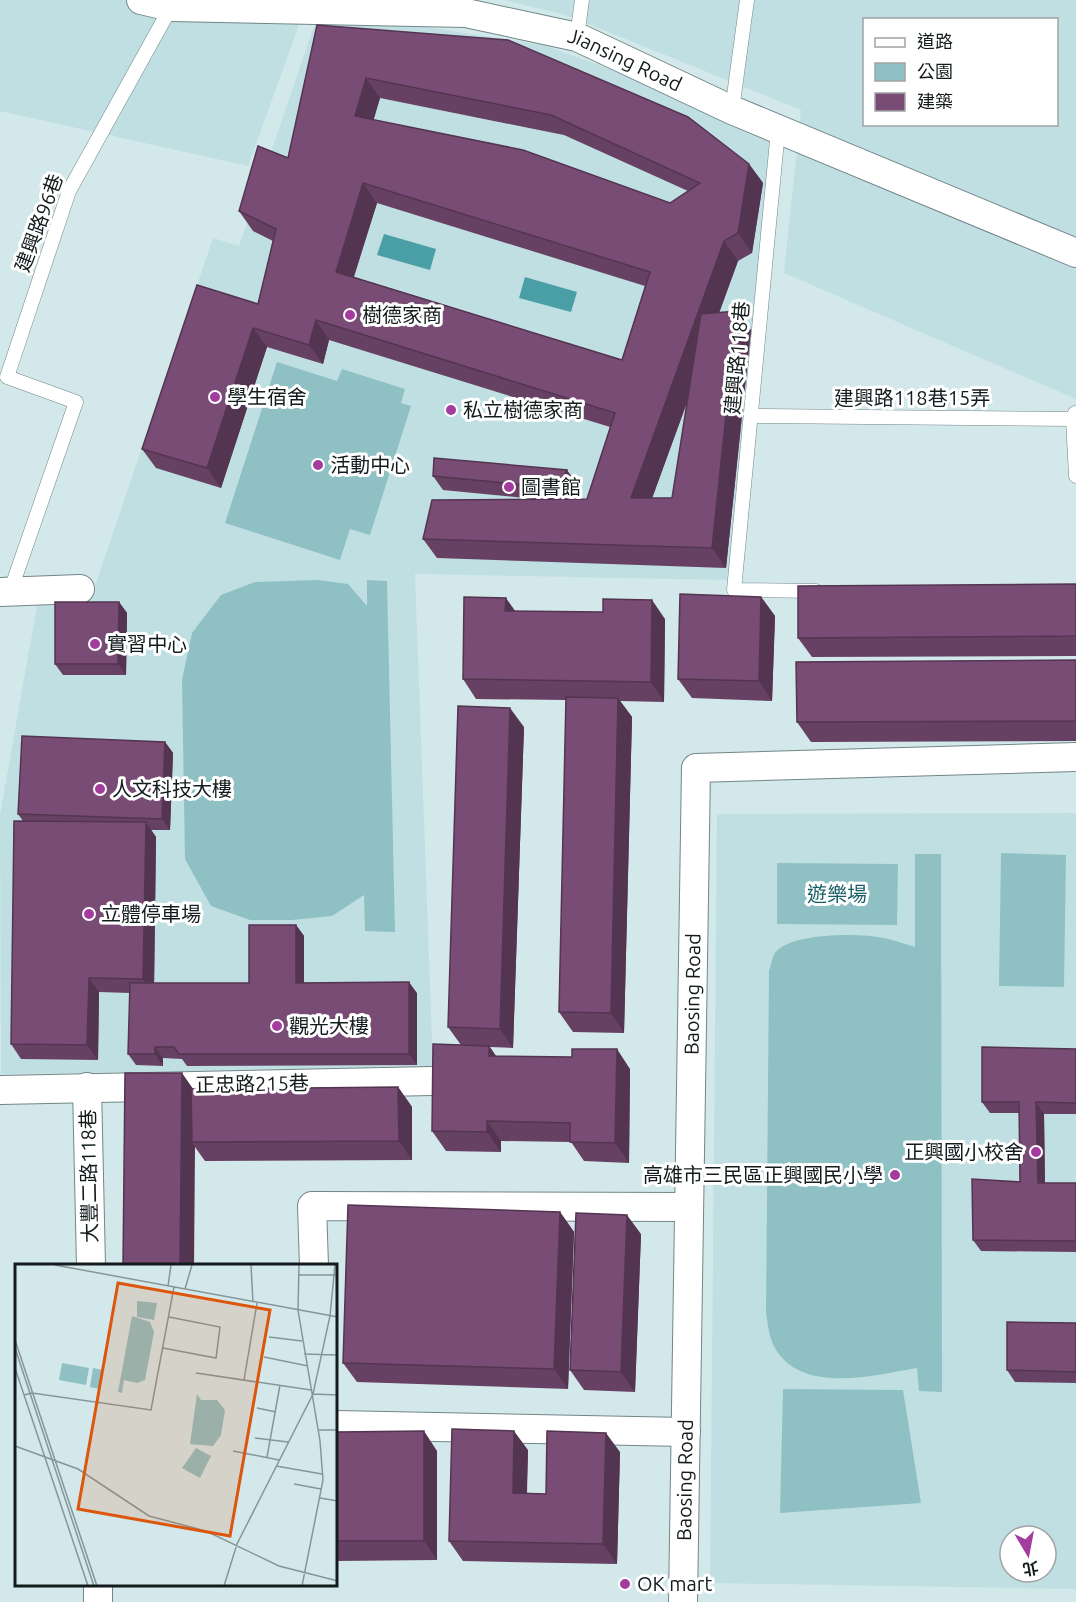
<svg xmlns="http://www.w3.org/2000/svg" width="1076" height="1602" font-family="Ubuntu,'Noto Sans TC',sans-serif">
	<style>
		.built { fill: #c0dfe2; fill-rule: evenodd }
		.green { fill: #8fc0c4 }
		.water { fill: #4a9fa7 }
		.lines { fill: none; stroke-linecap: round; stroke-linejoin: round }
		.service-casing { stroke: #728688; stroke-width: 15 }
		.minor-casing { stroke: #728688; stroke-width: 30 }
		.service { stroke: #fff; stroke-width: 14 }
		.minor { stroke: #fff; stroke-width: 28 }
		.wall { fill: #674164; fill-rule: evenodd }
		.shaded-wall { fill: #543551 }
		.building { fill: #784c74; stroke: #543551; stroke-width: 1.5; fill-rule: evenodd }
		.poi-dot { fill: #a43c9e; stroke: #fff; stroke-width: 2 }
		.labels { text-anchor: middle; stroke-width: 6; stroke-linejoin: round; paint-order: stroke }
		.street-label { font-size: 20px; fill: #131b1c; stroke: #fff }
		.poi-label { font-size: 20px; fill: #131b1c; stroke: #fff; text-anchor: start }
		.park-label { font-size: 20px; fill: #175e64; stroke: #fff }
		.inset-road { fill: none; stroke: #869698; stroke-width: 1.5 }
		.view { fill: #dd560d; fill-opacity: 0.15; stroke: #dd560d; stroke-width: 3 }
		.inset-edge { fill: none; stroke: #131b1c; stroke-width: 3 }
	</style>
	<rect width="100%" height="100%" fill="#d3e8ea"/>
	<g class="built">
		<polygon points="0,0 308,0 248,166 0,111"/>
		<path d="M504,0h572v399l-292,-126 17,-163 -232,-94zM864,20h192v104h-192z"/>
		<polygon points="382,20 547,46 677,94 773,142 730,580 415,574 433,1068 1,1074 0,815 38,600 92,595 213,238 239,246 315,23"/>
		<path d="M1076,813v776l-366,-6 7,-769zM1010,1536h36v36h-36z"/>
	</g>
	<g class="green">
		<polygon points="277,362 337,381 342,369 405,389 401,403 411,406 370,535 350,529 340,560 225,523"/>
		<polygon points="318,580 348,584 367,606 367,580 387,581 395,932 365,931 364,895 332,916 292,920 250,920 211,906 185,859 182,680 192,633 221,595 255,582"/>
		<polygon points="1001,853 1066,855 1064,987 999,986"/>
		<path d="M915,854h26l1,538 -23,-1 -2,-23c-42,7 -115,27 -142,-20 -6,-10 -7,-24 -9,-35l3,-342c2,-5 3,-13 6,-18 16,-21 85,-20 109,-15 10,2 21,6 31,9z"/>
		<polygon points="777,863 898,864 897,925 777,924"/>
		<polygon points="783,1389 903,1390 921,1503 780,1513"/>
	</g>
	<g class="water">
		<polygon points="384,234 436,249 430,270 377,255"/>
		<polygon points="525,277 577,292 571,312 519,298"/>
	</g>
	<g class="lines">
		<g class="service-casing">
			<g id="service">
				<polyline points="577,37 582,0"/>
				<polyline points="732,110 747,0"/>
				<polyline points="778,130 734,590 816,591"/>
				<polyline points="1075,413 1073,419 1076,476"/>
				<polyline points="751,416 1073,419"/>
				<polyline points="10,592 76,402 7,377 69,191 171,7"/>
			</g>
		</g>
		<g class="minor-casing">
			<g id="minor">
				<path id="s1" d="M141,0l30,7 295,6 111,24 155,73 344,143"/>
				<polyline points="0,592 80,589"/>
				<polyline points="87,1087 91,1266"/>
				<polyline points="0,1090 431,1081"/>
				<polyline points="314,1266 312,1206 689,1207"/>
				<polyline points="336,1425 686,1432"/>
				<polyline points="98,1586 98,1602"/>
				<path id="s2" d="M683,1602l13,-834 380,-11"/>
			</g>
		</g>
		<use href="#service" class="service"/>
		<use href="#minor" class="minor"/>
	</g>
	<g class="wall">
		<path d="M317,25l432,139 14,19 -11,70 -14,8 -19,51 32,18 -25,238 -289,-10 -14,-19 112,-40 -92,-9 -10,-14 144,8 -7,15h17l23,-72 -281,-87 -6,24 -56,-17 -46,141 -65,-20 -14,-19 116,-145 15,-63 -20,-10 -14,-20 49,-53zM380,98l184,37 124,56 -18,12 -297,-83zM377,203l268,83 -23,74 -268,-83zM688,400l-16,98h-20z"/>
		<polygon points="1076,584 1076,656 812,657 798,638"/>
		<polygon points="761,597 775,616 772,701 692,698 678,679"/>
		<polygon points="119,602 127,613 126,675 63,675 55,664"/>
		<polygon points="515,611 665,619 664,702 620,701 632,717 624,1033 573,1032 559,1012 566,700 476,699 463,679"/>
		<polygon points="1076,660 1076,741 811,742 797,722"/>
		<polygon points="524,727 513,1048 490,1047 496,1056 630,1069 629,1163 584,1161 571,1142 501,1141 501,1152 446,1151 432,1131 461,1045 448,1027"/>
		<polygon points="165,742 173,753 170,830 151,830 156,837 154,983 249,983 296,925 304,936 304,983 417,993 417,1065 187,1066 182,1059 163,1058 163,1066 136,1065 128,1054 130,993 99,992 98,1060 21,1059 11,1044 23,821 18,814"/>
		<polygon points="1076,1049 1076,1114 1044,1114 1045,1183 1076,1183 1076,1252 981,1251 973,1240 1020,1182 1019,1113 990,1113 982,1102"/>
		<polygon points="398,1087 412,1107 412,1160 205,1161 195,1147 123,1266 193,1089"/>
		<polygon points="560,1212 574,1232 568,1389 357,1382 343,1363"/>
		<polygon points="641,1234 635,1392 584,1390 570,1370"/>
		<polygon points="1076,1323 1076,1383 1015,1382 1007,1370"/>
		<polygon points="336,1432 437,1451 437,1560 336,1561"/>
		<polygon points="528,1450 527,1494 546,1494 620,1452 617,1564 463,1561 449,1541"/>
	</g>
	<g class="shaded-wall">
		<polygon points="366,78 380,98 369,136 355,116"/>
		<polygon points="749,164 763,183 752,253 738,233"/>
		<polygon points="363,183 377,203 349,291 336,272"/>
		<polygon points="724,241 738,261 645,518 631,498"/>
		<polygon points="737,311 751,330 726,568 712,548"/>
		<polygon points="316,320 329,340 323,364 309,345"/>
		<polygon points="253,328 267,347 221,488 207,468"/>
		<polygon points="567,470 577,484 569,502 558,488"/>
		<polygon points="761,597 775,616 772,701 759,681"/>
		<polygon points="506,598 520,618 505,611"/>
		<polygon points="652,600 665,619 664,702 651,682"/>
		<polygon points="119,602 127,613 126,675 118,664"/>
		<polygon points="618,698 632,717 624,1033 611,1013"/>
		<polygon points="510,708 524,727 513,1048 500,1029"/>
		<polygon points="165,742 173,753 170,830 162,819"/>
		<polygon points="146,822 156,837 154,993 143,979"/>
		<polygon points="296,925 304,936 304,994 296,983"/>
		<polygon points="89,978 99,992 98,1060 87,1045"/>
		<polygon points="409,982 417,993 417,1065 409,1054"/>
		<polygon points="489,1046 502,1065 489,1056"/>
		<polygon points="155,1047 163,1058 163,1066 155,1054"/>
		<polygon points="617,1049 630,1069 629,1163 615,1143"/>
		<polygon points="182,1073 196,1093 192,1142 195,1147 194,1266 180,1266"/>
		<polygon points="398,1087 412,1107 412,1160 399,1141"/>
		<polygon points="1036,1102 1044,1114 1045,1194 1038,1183"/>
		<polygon points="487,1121 501,1141 501,1152 487,1132"/>
		<polygon points="560,1212 574,1232 568,1389 554,1369"/>
		<polygon points="627,1215 641,1234 635,1392 621,1372"/>
		<polygon points="424,1431 437,1451 437,1560 424,1541"/>
		<polygon points="514,1431 528,1450 526,1513 513,1493"/>
		<polygon points="606,1433 620,1452 617,1564 603,1544"/>
	</g>
	<g class="building">
		<path d="M317,25l191,15 180,77 61,47 -11,69 -14,8 -93,257h41l29,-184 36,-3 -25,237 -289,-9 9,-39 155,-1 28,-86 -299,-93 -7,25 -56,-17 -46,140 -65,-19 55,-164 61,19 18,-75 -37,-18 19,-65 30,12zM366,78l185,37 149,68 -30,20 -147,-53 -168,-34zM363,183l287,89 -28,88 -286,-88z"/>
		<polygon points="434,458 567,470 558,488 433,476"/>
		<polygon points="1076,584 1076,636 798,638 798,586"/>
		<polygon points="680,594 761,597 759,681 678,679"/>
		<polygon points="464,597 506,598 505,611 603,612 603,599 652,600 651,682 463,679"/>
		<polygon points="55,602 119,602 118,664 55,664"/>
		<polygon points="1076,660 1076,721 797,722 796,662"/>
		<polygon points="566,697 618,698 611,1013 559,1012"/>
		<polygon points="458,706 510,708 500,1029 448,1027"/>
		<polygon points="22,736 165,742 162,819 18,814"/>
		<polygon points="14,821 146,822 143,979 89,978 87,1045 11,1044"/>
		<polygon points="249,925 296,925 296,983 409,982 409,1054 179,1054 174,1047 155,1047 155,1054 128,1054 130,983 249,983"/>
		<polygon points="433,1044 489,1046 489,1056 572,1057 572,1049 617,1049 615,1143 570,1142 570,1123 487,1121 487,1132 432,1131"/>
		<polygon points="982,1047 1076,1049 1076,1103 1036,1102 1038,1183 1076,1183 1076,1241 973,1240 972,1179 1020,1182 1019,1102 982,1102"/>
		<polygon points="125,1073 182,1073 180,1266 123,1266"/>
		<polygon points="398,1087 399,1141 192,1142 191,1089"/>
		<polygon points="348,1205 560,1212 554,1369 343,1363"/>
		<polygon points="576,1213 627,1215 621,1372 570,1370"/>
		<polygon points="1007,1322 1076,1323 1076,1372 1007,1370"/>
		<polygon points="452,1429 514,1431 513,1493 546,1494 547,1431 606,1433 603,1544 449,1541"/>
		<polygon points="424,1431 424,1541 336,1541 336,1432"/>
	</g>
	<g class="poi-dot">
		<circle cx="350" cy="315" r="6"/>
		<circle cx="215" cy="397" r="6"/>
		<circle cx="451" cy="410" r="6"/>
		<circle cx="318" cy="465" r="6"/>
		<circle cx="509" cy="487" r="6"/>
		<circle cx="95" cy="644" r="6"/>
		<circle cx="100" cy="789" r="6"/>
		<circle cx="89" cy="914" r="6"/>
		<circle cx="277" cy="1026" r="6"/>
		<circle cx="1036" cy="1152" r="6"/>
		<circle cx="895" cy="1175" r="6"/>
		<circle cx="625" cy="1584" r="6"/>
	</g>
	<g class="labels">
		<g class="street-label">
			<text dy="7" stroke="none"><textPath href="#s1" startOffset="492">Jiansing Road</textPath></text>
			<text transform="translate(39 223) rotate(-70)" y="7">建興路96巷</text>
			<text transform="translate(737 358) rotate(-85)" y="7">建興路118巷</text>
			<text x="912" y="405">建興路118巷15弄</text>
			<text dy="7" stroke="none"><textPath href="#s2" startOffset="608">Baosing Road</textPath></text>
			<text transform="translate(252 1084) rotate(-1)" y="7">正忠路215巷</text>
			<text transform="translate(89 1176) rotate(-91)" y="7">大豐二路118巷</text>
			<text dy="7" stroke="none"><textPath href="#s2" startOffset="122">Baosing Road</textPath></text>
		</g>
		<g class="poi-label">
			<text x="362" y="322">樹德家商</text>
			<text x="227" y="404">學生宿舍</text>
			<text x="463" y="417">私立樹德家商</text>
			<text x="330" y="472">活動中心</text>
			<text x="521" y="494">圖書館</text>
			<text x="107" y="651">實習中心</text>
			<text x="112" y="796">人文科技大樓</text>
			<text x="101" y="921">立體停車場</text>
			<text x="289" y="1033">觀光大樓</text>
			<text x="1024" y="1159" text-anchor="end">正興國小校舍</text>
			<text x="883" y="1182" text-anchor="end">高雄市三民區正興國民小學</text>
			<text x="637" y="1591">OK mart</text>
		</g>
		<g class="park-label">
			<text x="837" y="901">遊樂場</text>
		</g>
	</g>
	<g transform="translate(15 1264)">
		<rect width="322" height="322" fill="#d3e8ea"/>
		<path d="M122,37l20,2 -3,17 -17,-3zM117,52l18,6 4,10 -9,48 -8,3 -13,-3 -2,13 -4,-1zM47,99l27,5 -3,17 -27,-5zM78,104l10,2 -4,19 -9,-2zM182,130l4,6h16l8,10 -4,25 -8,11 -23,-2zM181,184l15,8 -11,22 -18,-10z" fill="#8fc0c4"/>
		<path class="inset-road" d="M40,1l283,52M236,1l2,37M284,1l-1,45 22,131 3,39 -21,106M284,11h37M153,22l3,-21M170,25l7,-24M254,73l33,4M0,76l82,246M0,84l79,238M148,84l53,10 4,-31 -51,-10M289,90l34,1M249,93l44,9M0,104l73,218M181,109l115,17M229,116l13,-77M298,130l25,1M9,131l8,-2 119,17 23,-123M242,144l19,4M303,166h20M240,174l33,4M0,182l63,23 71,47 57,15 73,35 59,15M218,187l46,9M252,193l13,-72M261,202l46,8M279,220l27,5M305,234l18,3M209,322l13,-42 76,-150 17,-78 5,-51"/>
		<path class="view" d="M103,19l152,27 -40,226 -152,-27z"/>
		<rect width="322" height="322" class="inset-edge"/>
	</g>
	<rect x="863" y="18" width="195" height="108" fill="#ffffff" stroke="#a1a4a4" stroke-width="1.5"/>
	<rect x="875" y="38" width="30" height="9" fill="#ffffff" stroke="#a1a4a4" stroke-width="1.5"/>
	<text x="917" y="48" font-size="18" fill="#131b1c">道路</text>
	<rect x="875" y="63" width="30" height="18" fill="#8fc0c4" stroke="#a1a4a4" stroke-width="1.5"/>
	<text x="917" y="78" font-size="18" fill="#131b1c">公園</text>
	<rect x="875" y="93" width="30" height="18" fill="#784c74" stroke="#a1a4a4" stroke-width="1.5"/>
	<text x="917" y="108" font-size="18" fill="#131b1c">建築</text>
	<g transform="translate(1028 1554) rotate(170)"><circle r="28" fill="#ffffff" stroke="#a1a4a4" stroke-width="1.5"/>
	<path d="M0-4.5L10 22L0 15L-10 22Z" fill="#a43c9e"/>
	<text y="-9" font-size="16" font-weight="bold" text-anchor="middle" fill="#131b1c">北</text>
	</g>
</svg>
